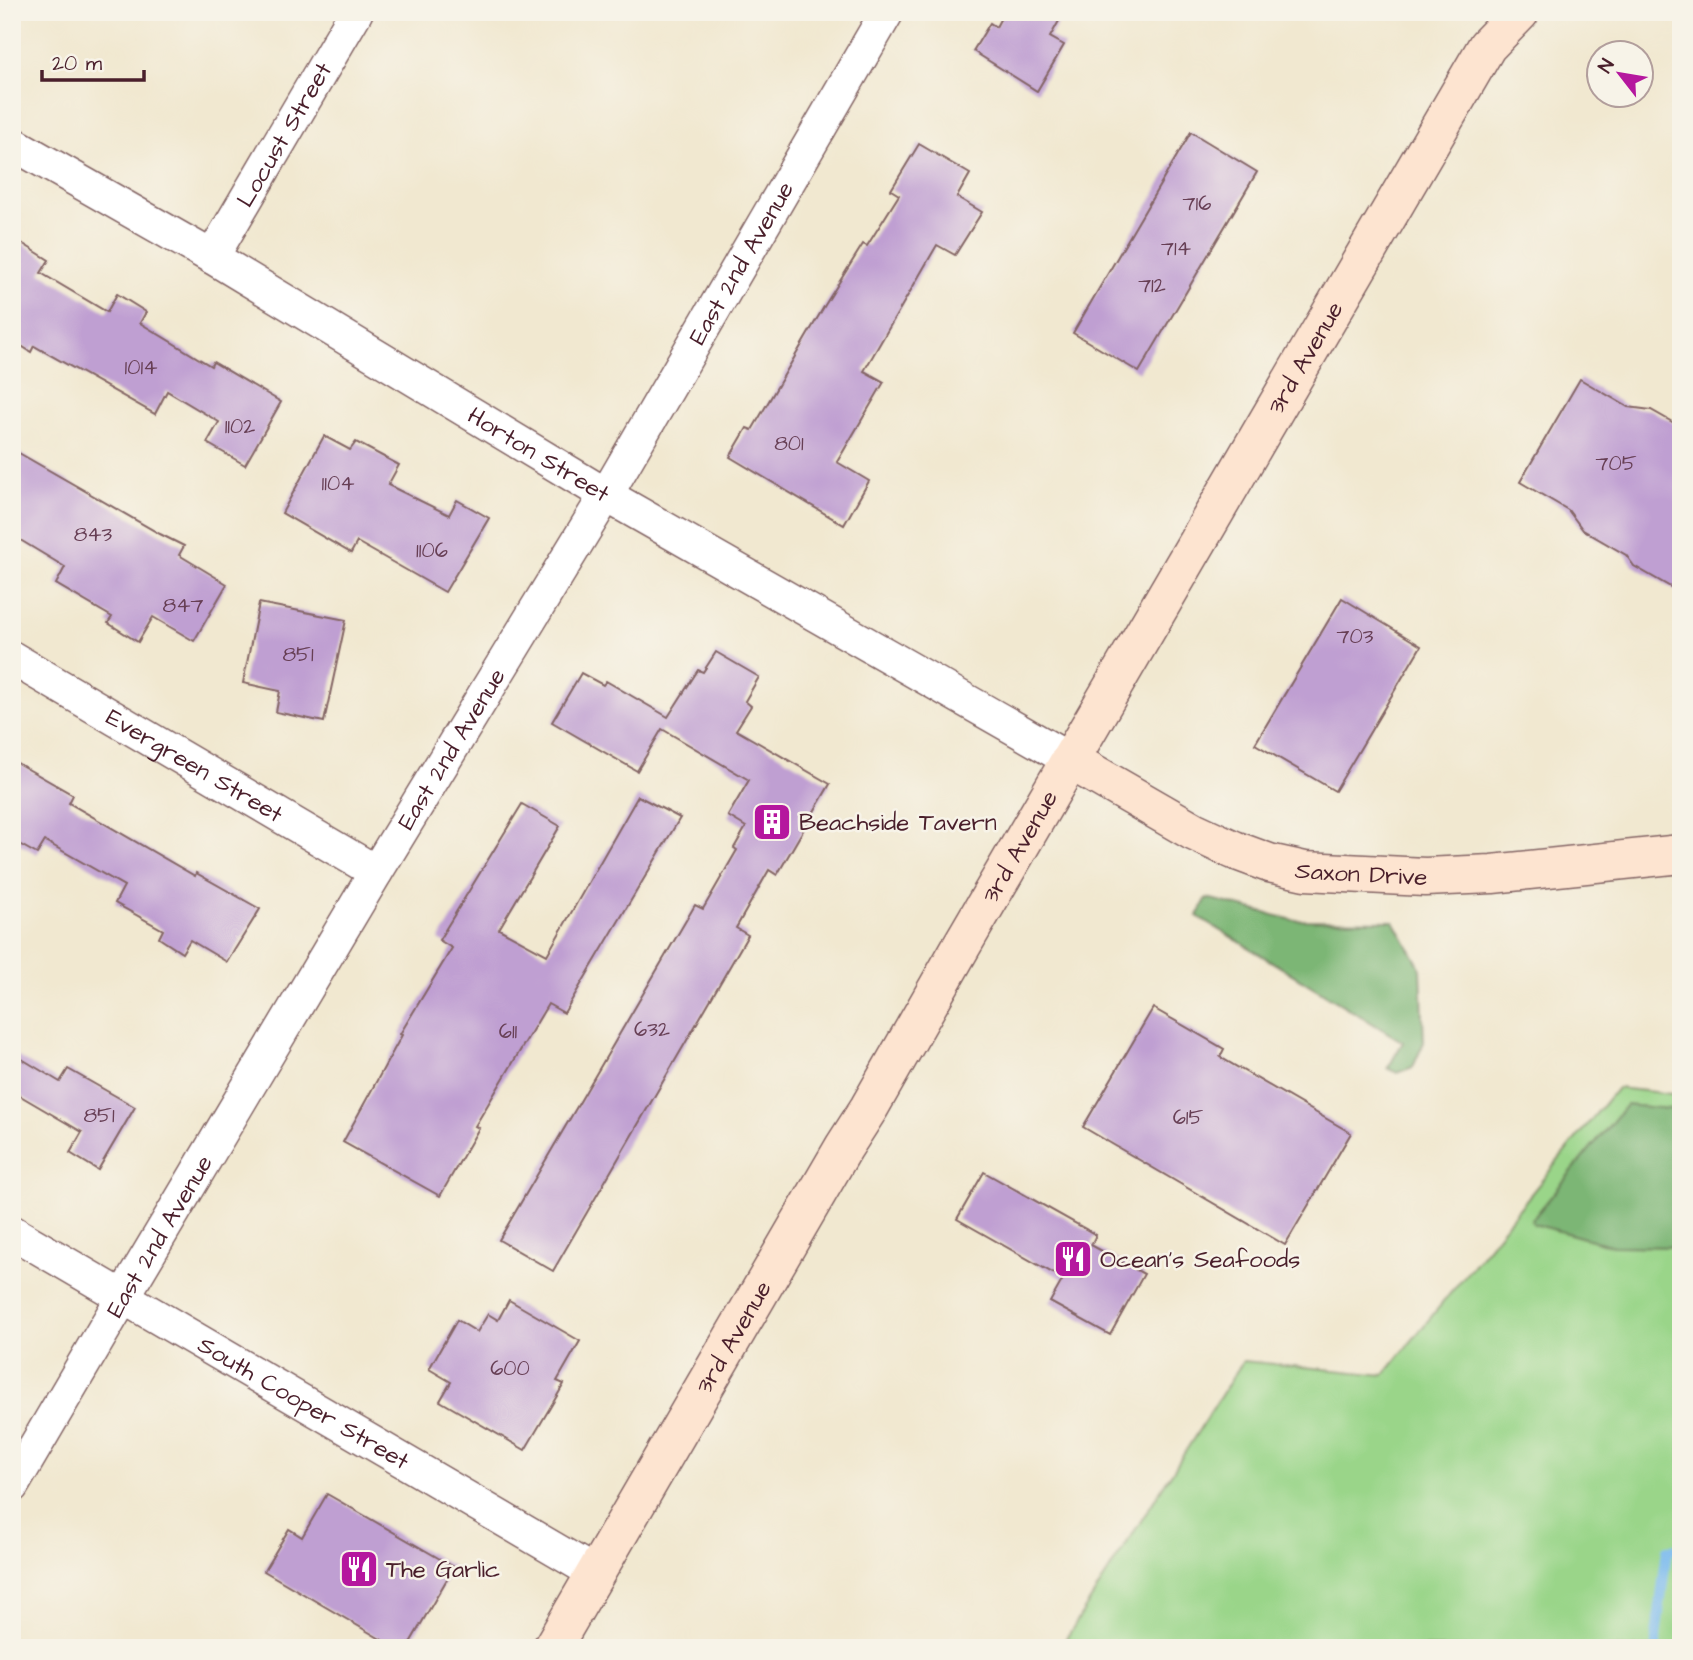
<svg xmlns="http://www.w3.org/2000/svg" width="1693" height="1660" font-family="'Architects Daughter',sans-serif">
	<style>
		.green { fill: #9ad589; stroke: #727a5a; stroke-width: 2 }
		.forest { fill: #7bb675; stroke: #626a50; stroke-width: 2 }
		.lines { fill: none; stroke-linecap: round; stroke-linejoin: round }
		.stream { stroke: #79baee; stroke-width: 10 }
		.building { fill: #bf9fd2 }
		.street-casing { stroke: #846565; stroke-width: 36 }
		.secondary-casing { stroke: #846565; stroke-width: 41 }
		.street { stroke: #fff; stroke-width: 33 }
		.secondary { stroke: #fde4d0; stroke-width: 38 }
		.labels { text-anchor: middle; stroke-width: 5; stroke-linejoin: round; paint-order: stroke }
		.number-label { font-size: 21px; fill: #673f55 }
		.street-label { font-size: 24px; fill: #4a1f2b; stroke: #f7f3e8 }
		.poi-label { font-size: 24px; fill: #4a1f2b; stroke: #f7f3e8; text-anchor: start }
	</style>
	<rect width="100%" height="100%" fill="#f7f3e8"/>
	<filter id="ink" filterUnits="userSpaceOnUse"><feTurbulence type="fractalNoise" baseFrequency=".0143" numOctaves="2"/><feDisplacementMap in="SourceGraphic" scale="14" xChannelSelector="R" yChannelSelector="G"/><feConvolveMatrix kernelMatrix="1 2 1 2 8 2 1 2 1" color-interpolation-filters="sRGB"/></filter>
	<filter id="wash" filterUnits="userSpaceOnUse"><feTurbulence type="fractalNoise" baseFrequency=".00686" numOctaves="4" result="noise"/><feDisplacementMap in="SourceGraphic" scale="28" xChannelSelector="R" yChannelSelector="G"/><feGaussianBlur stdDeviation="1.57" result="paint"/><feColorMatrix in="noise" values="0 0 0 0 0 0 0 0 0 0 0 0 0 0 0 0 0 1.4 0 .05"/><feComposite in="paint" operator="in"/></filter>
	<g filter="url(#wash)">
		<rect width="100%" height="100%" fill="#f1e8d0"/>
		<polygon class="green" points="1617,1088 1681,1095 1681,1648 1060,1648 1243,1361 1384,1375"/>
		<g class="forest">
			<polygon points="1207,898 1293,920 1394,921 1421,969 1424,1042 1413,1067 1397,1073 1388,1068 1403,1042 1197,916"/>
			<polygon points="1626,1105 1681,1110 1681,1247 1613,1246 1534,1224 1531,1221"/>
		</g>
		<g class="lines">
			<polyline class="stream" points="1656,1648 1656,1637 1667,1550 1681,1549"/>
		</g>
		<g id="blocks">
			<g class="building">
				<polygon points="1004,12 1064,12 1050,37 1064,45 1037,91 973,51 990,23 996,27"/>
				<polygon points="1191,132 1257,172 1139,372 1073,333"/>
				<polygon points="919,144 970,174 957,197 982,212 955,255 937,245 864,371 884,382 837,462 869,481 844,525 730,457 747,428 752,430 825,305 863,244 867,246 899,195 891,190"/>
				<polygon points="12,237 49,260 41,273 107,312 117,294 146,312 140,323 211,366 213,362 281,402 245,465 207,443 219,422 167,391 155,414 34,346 31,352 12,340"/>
				<polygon points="1580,379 1628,407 1651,410 1681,427 1681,593 1634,566 1626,555 1583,530 1568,510 1520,482"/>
				<polygon points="324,436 350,450 356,442 399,465 388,485 449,515 457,500 489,518 445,592 357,542 351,553 282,513"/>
				<polygon points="12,449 160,534 184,546 179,555 227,584 194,641 153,617 138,642 108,623 112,617 56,584 65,567 12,535"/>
				<polygon points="1342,598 1421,646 1335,791 1255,744"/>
				<polygon points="259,603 346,620 324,722 276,712 280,691 243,683"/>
				<polygon points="716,652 759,677 745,701 751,706 736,730 830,784 777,875 769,870 736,928 748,935 553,1271 499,1240 695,905 703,909 737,850 734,848 746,827 728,816 749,780 662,729 637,771 552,722 581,673 603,685 606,681 668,717 698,670 703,672"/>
				<polygon points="12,760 73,795 69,803 195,876 196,873 260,909 227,962 190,940 182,953 159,938 163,930 115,903 124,886 45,841 37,854 12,840"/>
				<polygon points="638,796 680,818 564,1013 548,1004 475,1126 479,1128 440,1196 343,1142 402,1035 400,1034 452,948 439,940 522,804 560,826 499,929 547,955"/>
				<polygon points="1153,1008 1224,1049 1220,1057 1351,1133 1285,1245 1083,1127"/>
				<polygon points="12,1053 60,1082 68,1069 135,1107 98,1170 70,1153 82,1132 12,1091"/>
				<polygon points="984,1172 1096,1235 1091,1245 1144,1274 1110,1335 1050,1302 1063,1279 957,1219"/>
				<polygon points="509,1300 580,1341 557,1381 564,1384 525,1450 440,1401 451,1382 429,1369 457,1320 477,1332 488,1314 498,1320"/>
				<polygon points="327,1494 454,1567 407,1648 396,1648 264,1571 289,1529 302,1537"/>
			</g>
		</g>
	</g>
	<g filter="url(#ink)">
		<use href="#blocks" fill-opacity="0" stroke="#846565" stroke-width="2"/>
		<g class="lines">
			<g class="street-casing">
				<g id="street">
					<path id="s1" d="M12,143l200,114 394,238 464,265"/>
					<path id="s2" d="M212,257l144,-245"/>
					<path id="s3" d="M12,658l364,214"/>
					<path id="s4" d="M12,1232l583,341"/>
					<path id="s5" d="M12,1486l111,-189 253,-425 230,-377 281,-483"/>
				</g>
			</g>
			<g class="secondary-casing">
				<g id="secondary">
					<path id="s6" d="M1070,760l123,71 41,19 35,13 36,8 120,6 67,-3 189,-20"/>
					<path id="s7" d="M552,1648l292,-501 25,-39 93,-163 525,-899 33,-34"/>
				</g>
			</g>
			<use href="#street" class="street"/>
			<use href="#secondary" class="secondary"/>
		</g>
	</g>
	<defs>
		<g id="building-square" transform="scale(2.0125)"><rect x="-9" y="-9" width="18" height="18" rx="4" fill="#b5179e" stroke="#f7f3e8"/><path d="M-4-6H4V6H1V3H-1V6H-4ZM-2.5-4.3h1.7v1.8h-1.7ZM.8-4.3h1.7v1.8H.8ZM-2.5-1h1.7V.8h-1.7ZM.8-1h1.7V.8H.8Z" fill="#fff"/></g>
		<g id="restaurant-square" transform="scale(2.0125)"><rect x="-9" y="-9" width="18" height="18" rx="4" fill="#b5179e" stroke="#f7f3e8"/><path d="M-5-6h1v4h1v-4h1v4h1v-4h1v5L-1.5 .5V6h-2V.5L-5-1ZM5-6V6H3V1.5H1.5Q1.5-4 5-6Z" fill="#fff"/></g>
	</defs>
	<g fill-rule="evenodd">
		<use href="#building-square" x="772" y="822"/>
		<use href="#restaurant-square" x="1073" y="1259"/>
		<use href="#restaurant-square" x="359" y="1569"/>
	</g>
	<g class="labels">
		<g class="number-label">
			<text x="1197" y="210">716</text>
			<text x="1176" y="255">714</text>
			<text x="1152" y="292">712</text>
			<text x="141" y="374">1014</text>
			<text x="240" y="433">1102</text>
			<text x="789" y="450">801</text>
			<text x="1616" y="470">705</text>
			<text x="338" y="490">1104</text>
			<text x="93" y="541">843</text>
			<text x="432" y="557">1106</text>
			<text x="183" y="612">847</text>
			<text x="1355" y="643">703</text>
			<text x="298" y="661">851</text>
			<text x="652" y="1036">632</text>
			<text x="508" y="1038">611</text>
			<text x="99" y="1122">851</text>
			<text x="1188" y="1124">615</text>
			<text x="510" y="1375">600</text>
		</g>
		<g class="street-label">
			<text dy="8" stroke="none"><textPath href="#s2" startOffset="142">Locust Street</textPath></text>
			<text dy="8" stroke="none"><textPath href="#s5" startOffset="1424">East 2nd Avenue</textPath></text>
			<text dy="8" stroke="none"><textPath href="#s7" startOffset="1494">3rd Avenue</textPath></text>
			<text dy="8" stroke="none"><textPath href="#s1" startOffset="612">Horton Street</textPath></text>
			<text dy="8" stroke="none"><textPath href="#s5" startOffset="858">East 2nd Avenue</textPath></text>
			<text dy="8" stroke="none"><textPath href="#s3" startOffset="212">Evergreen Street</textPath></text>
			<text dy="8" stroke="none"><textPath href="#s7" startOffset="928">3rd Avenue</textPath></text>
			<text dy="8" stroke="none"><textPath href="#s6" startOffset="318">Saxon Drive</textPath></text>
			<text dy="8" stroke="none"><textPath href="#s5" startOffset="290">East 2nd Avenue</textPath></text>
			<text dy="8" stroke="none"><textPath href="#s7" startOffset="360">3rd Avenue</textPath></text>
			<text dy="8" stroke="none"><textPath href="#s4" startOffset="338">South Cooper Street</textPath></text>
		</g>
		<g class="poi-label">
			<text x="799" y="830">Beachside Tavern</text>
			<text x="1100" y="1267">Ocean's Seafoods</text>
			<text x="386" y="1577">The Garlic</text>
		</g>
	</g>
	<rect width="1693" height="1660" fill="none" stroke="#f7f3e8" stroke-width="42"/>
	<g transform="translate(1620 74) rotate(301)"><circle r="33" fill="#f7f3e8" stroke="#b29e9c" stroke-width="2"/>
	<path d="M0-5L12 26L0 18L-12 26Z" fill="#b5179e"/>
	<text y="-10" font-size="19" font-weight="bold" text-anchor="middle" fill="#4a1f2b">N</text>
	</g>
	<path d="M42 70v10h102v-10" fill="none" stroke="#4a1f2b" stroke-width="3.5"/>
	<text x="52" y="70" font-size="21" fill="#4a1f2b" stroke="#f7f3e8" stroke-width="5" paint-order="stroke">20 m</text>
</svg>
